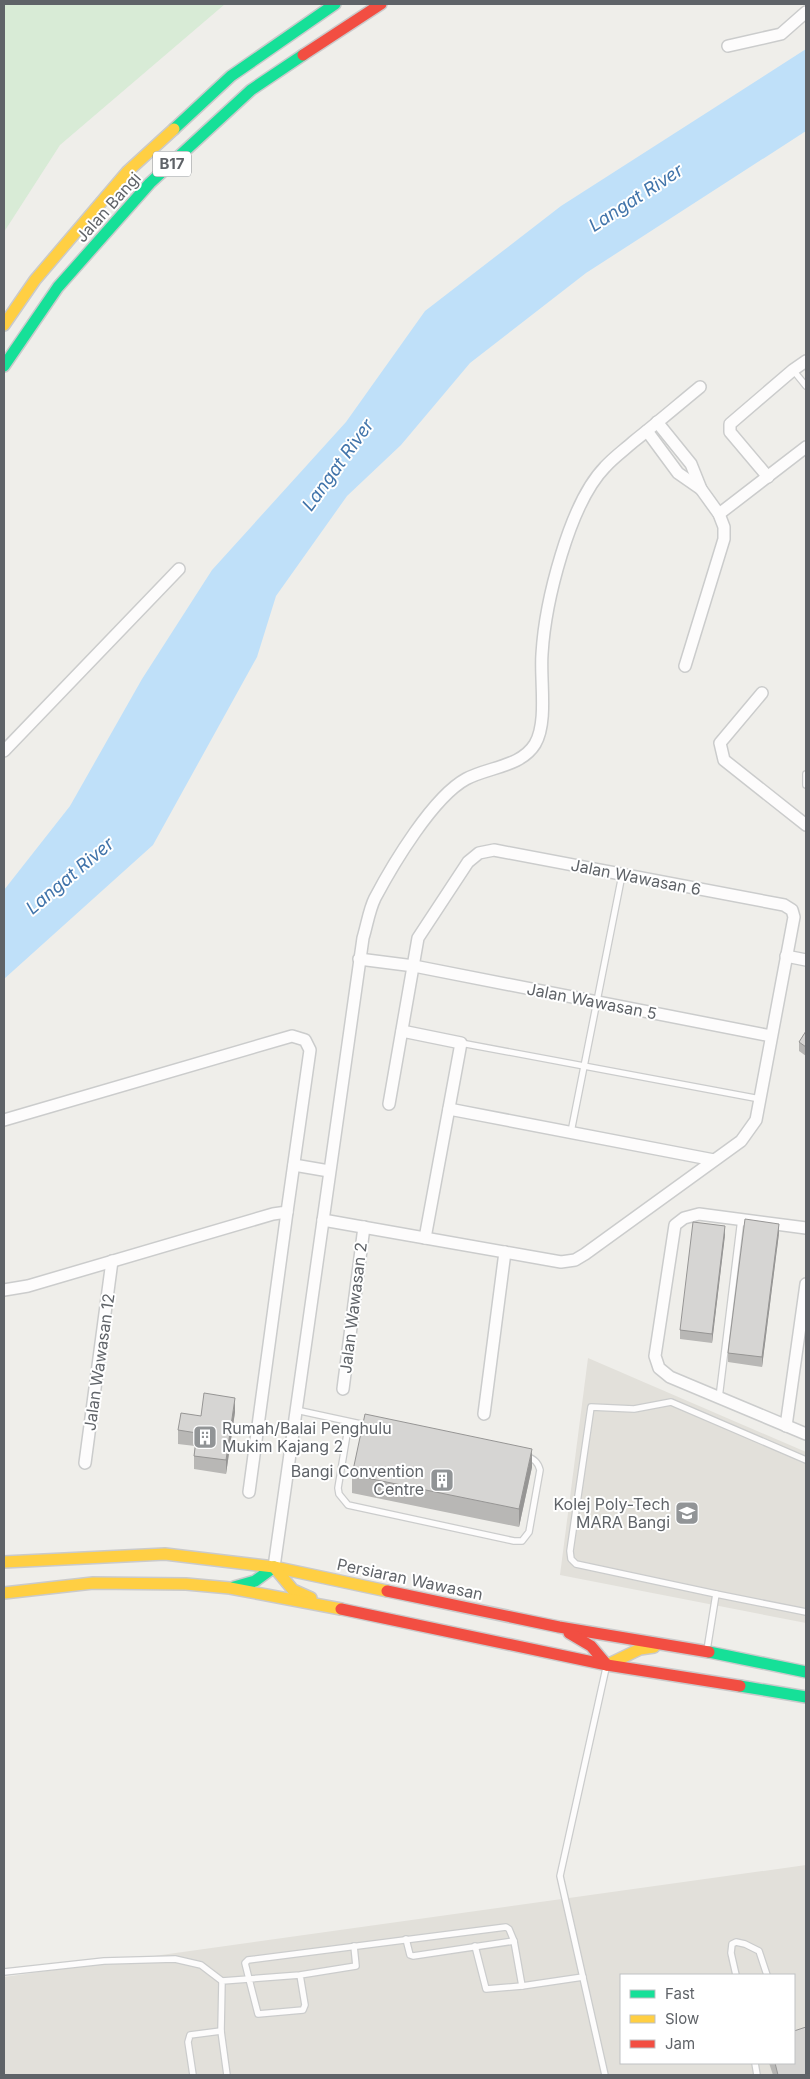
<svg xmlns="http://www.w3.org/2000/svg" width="810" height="2079" font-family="Inter,sans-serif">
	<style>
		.education { fill: #e2e0da; fill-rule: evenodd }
		.green { fill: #d8ebd6 }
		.water { fill: #bfe0f9 }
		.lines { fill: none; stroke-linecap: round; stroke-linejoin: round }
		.lane-casing { stroke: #cbcccc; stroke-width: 8 }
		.street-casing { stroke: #cbcccc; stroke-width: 14 }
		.fast-casing { stroke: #cacacb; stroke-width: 14 }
		.slow-casing { stroke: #cacacb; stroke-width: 14 }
		.jam-casing { stroke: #cacacb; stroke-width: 14 }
		.lane { stroke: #fdfcfc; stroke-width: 5.5 }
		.street { stroke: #fdfcfc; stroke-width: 11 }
		.fast { stroke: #16e098; stroke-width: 11 }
		.slow { stroke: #ffcf43; stroke-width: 11 }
		.jam { stroke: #f24e42; stroke-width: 11 }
		.wall { fill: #b8b7b5 }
		.shaded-wall { fill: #969594 }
		.building { fill: #d6d5d3; stroke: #969594 }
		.labels { text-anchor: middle; stroke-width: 4; stroke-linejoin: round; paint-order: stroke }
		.shield { fill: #fff; stroke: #8f9295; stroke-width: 1 }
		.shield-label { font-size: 15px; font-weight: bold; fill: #5f6368 }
		.street-label { font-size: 16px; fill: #5f6368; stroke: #fff }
		.poi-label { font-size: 16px; fill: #5f6368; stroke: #fff; text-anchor: end }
		.water-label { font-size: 18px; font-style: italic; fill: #4174aa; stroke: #fff }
	</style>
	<rect width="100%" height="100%" fill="#efeeea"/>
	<g class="education">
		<polygon points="588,1358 806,1452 806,1623 560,1575"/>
		<path d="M806,1865v210h-802v-98zM621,1975h173v88h-173z"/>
	</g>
	<polygon class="green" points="4,4 225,4 60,145 4,232"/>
	<polygon class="water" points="806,49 806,131 586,273 470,363 401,445 347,496 276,596 257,657 153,845 4,979 4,890 70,806 142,679 212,570 346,422 425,311 561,206"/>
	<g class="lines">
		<g class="lane-casing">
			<g id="lane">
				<polyline points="793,370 806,386"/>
				<polyline points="806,774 806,785"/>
				<polyline points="461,1043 760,1099"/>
				<polyline points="571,1132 622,875"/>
				<polyline points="719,1398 741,1219"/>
				<polyline points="296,1410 370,1426"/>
				<path d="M349,1422l-11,66 1,6 9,11 166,36h8l7,-9 11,-62c-2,-8 -6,-11 -14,-14"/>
				<polyline points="716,1594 576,1564 571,1559 570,1551 591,1407 634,1409 671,1402 806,1460"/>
				<polyline points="707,1650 716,1594 806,1612"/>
				<polyline points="406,1939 410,1955 413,1956 514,1941"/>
				<polyline points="475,1946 486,1989 522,1986"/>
				<polyline points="4,1972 104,1961 175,1959 201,1965 222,1981"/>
				<polyline points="300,1975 249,1979 258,2014 303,2010 305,2005 300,1975 356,1966 354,1946"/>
				<polyline points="736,1975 731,1953 732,1944 736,1942 745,1944 759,1951 767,1975"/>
				<polyline points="755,2063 757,2075"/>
				<polyline points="193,2075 188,2042 190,2035 221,2031"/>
				<polyline points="227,2075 221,2031 222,1981 249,1979 245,1963 248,1960 506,1927 509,1929 514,1941 522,1986 583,1977"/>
				<polyline points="605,2075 560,1876 606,1668"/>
			</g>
		</g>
		<g class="street-casing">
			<g id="street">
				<polyline points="728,46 781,34 806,12"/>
				<polyline points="657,422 691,464 701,489 719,514 724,527 724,539 685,666"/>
				<polyline points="647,431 678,473 701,489"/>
				<polyline points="768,477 730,432 730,424 793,370 806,361"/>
				<polyline points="719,514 806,447"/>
				<polyline points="762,693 720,743 724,760 806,825"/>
				<polyline points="4,751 179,569"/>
				<polyline points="786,956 806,960"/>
				<polyline points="359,959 414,966 771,1036"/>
				<polyline points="402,1031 461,1043 425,1238"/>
				<polyline points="449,1109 714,1160"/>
				<polyline points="4,1120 292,1036 305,1040 310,1050 287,1212 273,1214 28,1286 4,1290"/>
				<polyline points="294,1165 329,1171"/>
				<polyline points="323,1220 561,1262 575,1260 585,1254 741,1141 756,1120 794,917 792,910 784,905 494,850 479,853 468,862 418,938 389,1104"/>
				<polyline points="806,1228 699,1214 684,1218 675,1225 655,1356 659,1368 670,1377 806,1434"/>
				<polyline points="343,1389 364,1227"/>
				<polyline points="484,1414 505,1252"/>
				<polyline points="786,1426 806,1284"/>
				<polyline points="85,1463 112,1261"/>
				<polyline points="249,1492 287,1212"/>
				<path d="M274,1567l89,-629c4,-13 6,-28 12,-40 18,-34 58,-101 91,-119 22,-12 55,-12 69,-35 13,-22 5,-64 7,-90 3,-51 27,-150 63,-187 8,-9 19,-17 28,-25 23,-18 45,-37 67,-55"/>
			</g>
		</g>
		<g class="fast-casing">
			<g id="fast">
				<polyline points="174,129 231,76 335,4"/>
				<polyline points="4,366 58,287 150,183 251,90 303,55"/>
				<polyline points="234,1587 255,1581 274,1567"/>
				<polyline points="709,1652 806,1672"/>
				<polyline points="740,1686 806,1697"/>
			</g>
		</g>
		<g class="slow-casing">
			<g id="slow">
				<polyline points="4,325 35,280 127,172 174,129"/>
				<polyline points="4,1562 165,1554 274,1567 387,1591"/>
				<polyline points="274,1567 293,1590 311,1598"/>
				<polyline points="4,1593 93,1583 186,1584 230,1588 341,1609"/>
				<polyline points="607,1665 640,1649 654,1647"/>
			</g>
		</g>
		<g class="jam-casing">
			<g id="jam">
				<polyline points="303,55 381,4"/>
				<polyline points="387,1591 559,1627 709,1652"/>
				<polyline points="341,1609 607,1665 740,1686"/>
				<polyline points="569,1633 591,1646 607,1665"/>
			</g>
		</g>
		<use href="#lane" class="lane"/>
		<use href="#street" class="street"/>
		<use href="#fast" class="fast"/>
		<use href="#slow" class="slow"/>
		<use href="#jam" class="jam"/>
	</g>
	<g class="wall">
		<polygon points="806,1031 806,1056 799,1051 799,1042"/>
		<polygon points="779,1233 762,1367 728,1362 728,1353"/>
		<polygon points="725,1235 712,1343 680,1339 680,1330"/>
		<polygon points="235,1412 226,1474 194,1469 194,1456 195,1446 178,1444 178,1430 201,1416"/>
		<polygon points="532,1467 519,1527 352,1493 352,1475"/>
		<polygon points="769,2063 794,2063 806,2075 773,2075"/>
	</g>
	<g class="shaded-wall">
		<polygon points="779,1224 779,1233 762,1367 762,1357"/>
		<polygon points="725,1226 725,1235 712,1343 712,1334"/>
		<polygon points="235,1398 235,1412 226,1474 226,1460"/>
		<polygon points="532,1449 532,1467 519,1527 519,1509"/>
	</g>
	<g class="building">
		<polygon points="806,1031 806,1047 799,1042"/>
		<polygon points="745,1219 779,1224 762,1357 728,1353"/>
		<polygon points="693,1222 725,1226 712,1334 680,1330"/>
		<polygon points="204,1393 235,1398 226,1460 194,1456 197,1433 178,1430 181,1413 201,1416"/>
		<polygon points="365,1414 532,1449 519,1509 352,1475"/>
		<polygon points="806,2027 806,2075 778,2075 775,2063 794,2063 794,2031"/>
	</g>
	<defs>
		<g id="building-square" transform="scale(1.25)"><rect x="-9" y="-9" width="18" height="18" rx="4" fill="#919496" stroke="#fff"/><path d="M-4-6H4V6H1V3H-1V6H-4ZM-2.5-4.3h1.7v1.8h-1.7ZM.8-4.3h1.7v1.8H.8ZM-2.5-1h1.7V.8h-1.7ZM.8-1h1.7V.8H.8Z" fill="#fff"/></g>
		<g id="university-square" transform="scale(1.25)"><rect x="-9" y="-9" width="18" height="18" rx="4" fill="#919496" stroke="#fff"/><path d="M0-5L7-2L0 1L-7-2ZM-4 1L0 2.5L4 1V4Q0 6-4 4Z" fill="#fff"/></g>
	</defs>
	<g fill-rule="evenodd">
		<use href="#building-square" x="205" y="1437"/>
		<use href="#building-square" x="442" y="1480"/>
		<use href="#university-square" x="687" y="1513"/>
	</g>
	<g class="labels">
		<rect class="shield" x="153" y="151.5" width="38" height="25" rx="4"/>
		<g class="shield-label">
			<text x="172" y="169">B17</text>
		</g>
		<g class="street-label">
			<text transform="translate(108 207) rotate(-48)" y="6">Jalan Bangi</text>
			<text transform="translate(636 877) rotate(11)" y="6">Jalan Wawasan 6</text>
			<text transform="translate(592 1001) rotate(11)" y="6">Jalan Wawasan 5</text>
			<text transform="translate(353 1308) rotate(-83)" y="6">Jalan Wawasan 2</text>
			<text transform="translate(99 1362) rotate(-82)" y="6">Jalan Wawasan 12</text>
			<text transform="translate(410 1579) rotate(12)" y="6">Persiaran Wawasan</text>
		</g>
		<g class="poi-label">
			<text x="222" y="1434" text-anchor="start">Rumah/Balai Penghulu<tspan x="222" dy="18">Mukim Kajang 2</tspan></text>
			<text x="424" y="1477">Bangi Convention<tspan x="424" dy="18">Centre</tspan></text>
			<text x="670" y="1510">Kolej Poly-Tech<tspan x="670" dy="18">MARA Bangi</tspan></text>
		</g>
		<g class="water-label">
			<text transform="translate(636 198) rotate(-33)" y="6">Langat River</text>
			<text transform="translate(338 465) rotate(-54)" y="6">Langat River</text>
			<text transform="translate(70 876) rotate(-40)" y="6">Langat River</text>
		</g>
	</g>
	<rect width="810" height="2079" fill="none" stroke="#5f6368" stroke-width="10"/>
	<rect x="620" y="1974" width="175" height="90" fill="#ffffff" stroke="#bfc1c3"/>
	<rect x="630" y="1990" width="25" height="8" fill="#16e098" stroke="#bfc1c3"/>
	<text x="665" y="1999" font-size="15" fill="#5f6368">Fast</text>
	<rect x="630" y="2015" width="25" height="8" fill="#ffcf43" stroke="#bfc1c3"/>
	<text x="665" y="2024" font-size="15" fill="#5f6368">Slow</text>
	<rect x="630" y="2040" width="25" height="8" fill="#f24e42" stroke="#bfc1c3"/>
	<text x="665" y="2049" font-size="15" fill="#5f6368">Jam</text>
</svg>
